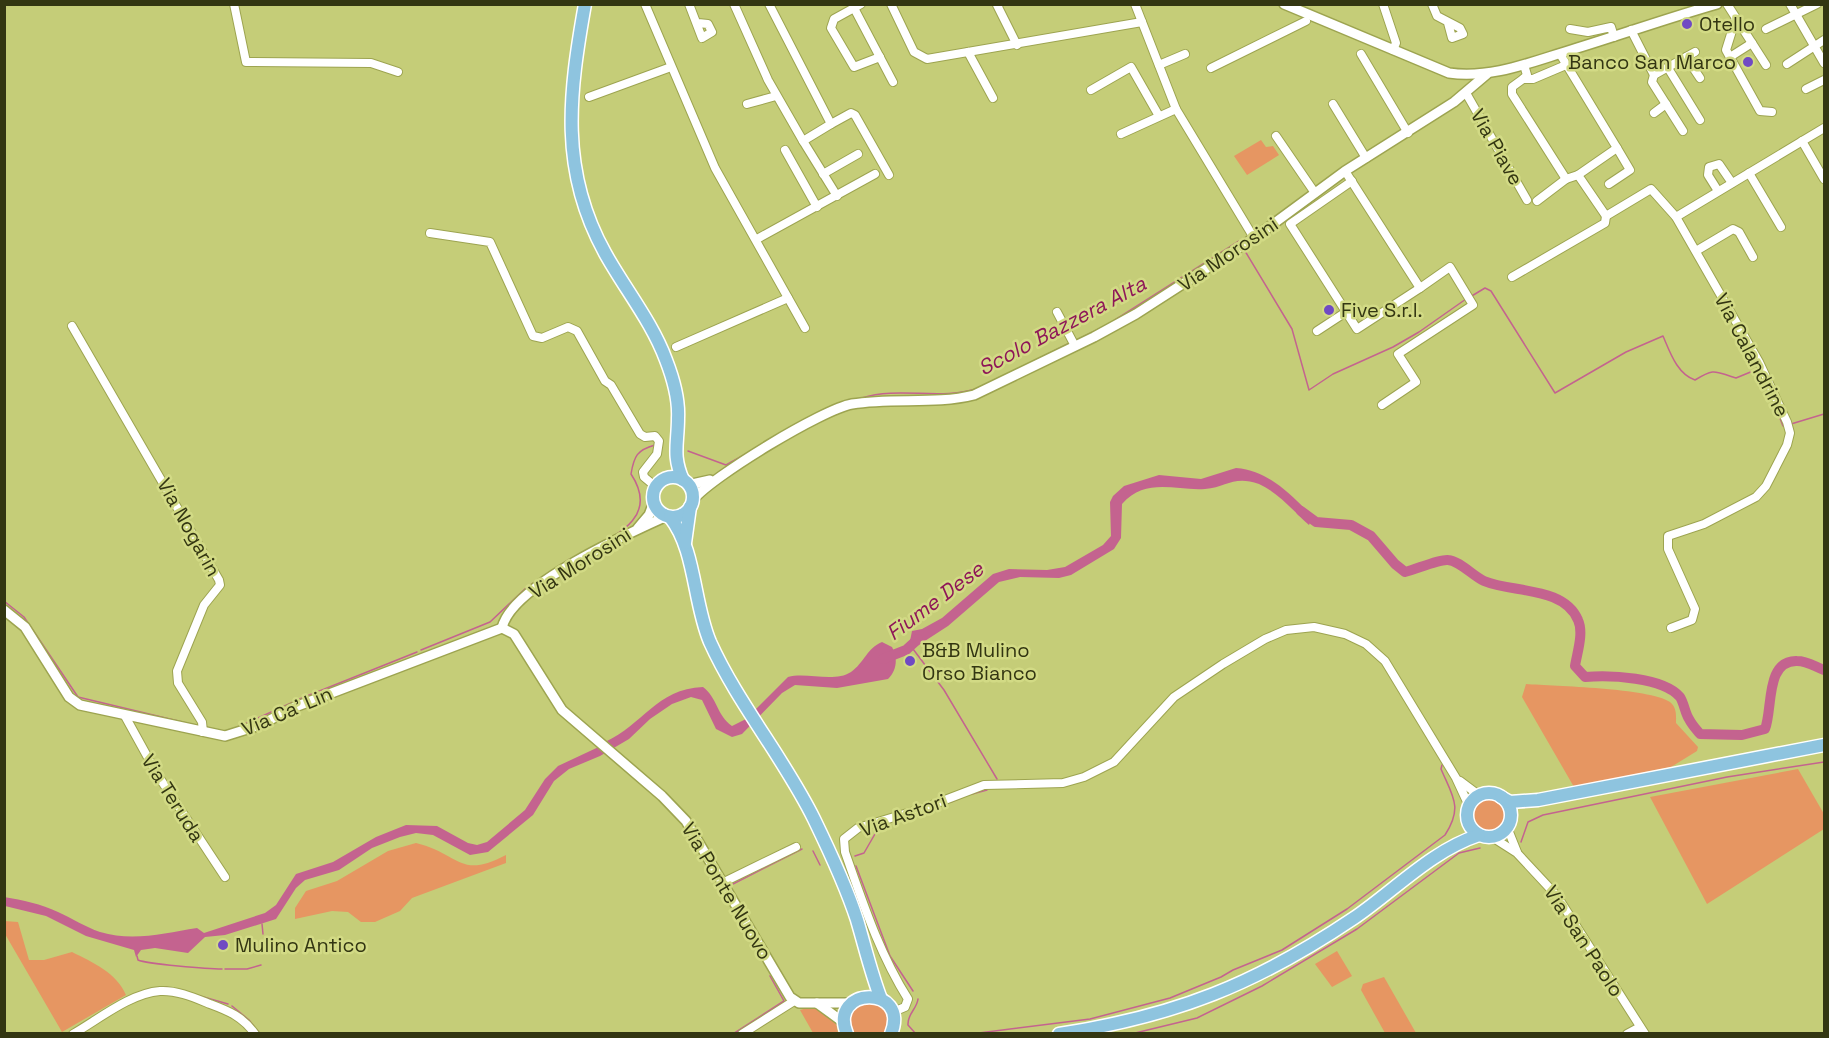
<svg xmlns="http://www.w3.org/2000/svg" width="1829" height="1038" font-family="'Space Grotesk',sans-serif">
	<style>
		.green { fill: #e69662 }
		.water { fill: #c4638f }
		.lines { fill: none; stroke-linecap: round; stroke-linejoin: round }
		.stream { stroke: #c4638f; stroke-width: 1.5 }
		.river { stroke: #c4638f; stroke-width: 10 }
		.minor-casing { stroke: #9da450; stroke-width: 10 }
		.tertiary-casing { stroke: #9da450; stroke-width: 12 }
		.primary-casing { stroke: #fff; stroke-width: 15 }
		.minor { stroke: #fff; stroke-width: 8 }
		.tertiary { stroke: #fff; stroke-width: 9 }
		.primary { stroke: #8ec4df; stroke-width: 12 }
		.poi-dot { fill: #704ac3; stroke: #d2da85; stroke-width: 2 }
		.labels { text-anchor: middle; stroke-width: 5; stroke-linejoin: round; paint-order: stroke }
		.poi-label { font-size: 20px; fill: #333612; stroke: #d2da85; text-anchor: start }
		.street-label { font-size: 20px; fill: #333612; stroke: #d2da85 }
		.water-label { font-size: 21px; font-style: italic; fill: #8e1658; stroke: #d2da85 }
	</style>
	<rect width="100%" height="100%" fill="#c5cd78"/>
	<g class="green">
		<polygon points="1261,140 1266,147 1273,146 1279,155 1247,175 1234,156"/>
		<path d="M1526,684c29,2 123,4 144,18 7,6 6,13 6,21l22,24 -1,4 -26,16 -97,20 -52,-90z"/>
		<polygon points="1798,769 1824,814 1824,829 1707,904 1650,797"/>
		<circle cx="1489" cy="816" r="16"/>
		<path d="M416,843c43,10 43,37 90,12v8l-94,35 -12,13 -25,11h-14l-13,-10 -16,-1 -37,8v-11l11,-17 31,-10 51,-30z"/>
		<path d="M4,921l14,1 11,38h15l28,-8c20,10 45,21 54,43l-64,37 -57,-98z"/>
		<polygon points="1337,951 1352,976 1332,987 1315,964"/>
		<polygon points="1384,977 1416,1033 1385,1033 1361,990 1363,984"/>
		<polygon points="868,998 888,1009 889,1034 848,1033 845,1017"/>
		<polygon points="807,1008 819,1008 835,1018 838,1033 813,1033 800,1010"/>
	</g>
	<g class="water">
		<path d="M1236,468c34,3 53,26 77,48l-4,9c-16,-14 -30,-32 -50,-41 -25,-9 -32,3 -54,5 -30,2 -59,-12 -83,15l-1,34 -7,11 -43,26 -12,3 -39,-1 -21,5 -51,44 -37,24 -2,-4 3,-15 10,-2 20,-11 51,-44 16,-5 38,1 18,-3 38,-22 8,-9 -1,-34 3,-6 11,-10 35,-11 42,4z"/>
		<path d="M882,642l10,5c6,11 5,23 -4,32l-51,9 -42,-3 -13,8 -40,41 -10,3 -16,-8 -14,-29 -11,-3 -19,7 -22,15 -21,20 -29,17 -31,13 -15,12 -21,34 -45,37 -18,3 -37,-20 -17,-2 -16,4 -28,11 -33,22 -34,10 -9,8 -20,31 -51,16 -20,2 -17,16 -33,-5 -14,2 -5,7 -2,-7 -48,-14 -40,-20 -41,-10 -1,-9c19,3 37,7 54,15 14,6 27,15 42,20 33,10 65,1 97,-4l7,5 61,-20 11,-8 20,-31 37,-12 43,-25 30,-12 31,1 31,17 9,2 10,-3 38,-32 20,-31 13,-13 47,-22v-2c38,-17 51,-53 98,-55 14,10 14,29 29,39l14,-7 42,-42c19,-5 46,6 63,-5 13,-9 16,-24 31,-30z"/>
	</g>
	<g class="lines">
		<g class="stream">
			<polyline points="1245,251 1292,329 1309,390 1333,374 1393,347 1419,332 1466,299"/>
			<path d="M1470,297l15,-9 6,3 64,102 71,-41 37,-16c7,16 14,38 32,44 21,-13 20,-8 41,-2l17,-7 7,1"/>
			<polyline points="1115,320 1239,241"/>
			<polyline points="1075,341 1111,323"/>
			<polyline points="1024,366 1070,343"/>
			<path d="M862,398c38,-12 78,3 117,-10"/>
			<polyline points="1772,398 1783,426 1786,426"/>
			<polyline points="1791,424 1824,414"/>
			<polyline points="688,451 726,465 753,450"/>
			<path d="M575,557c34,-19 87,-36 56,-83 3,-18 6,-24 24,-29"/>
			<polyline points="4,601 24,617 78,697 199,726"/>
			<polyline points="913,649 944,690 997,779"/>
			<polyline points="421,650 490,622 526,588 570,559"/>
			<polyline points="206,727 216,730"/>
			<polyline points="236,728 302,698 417,652"/>
			<polyline points="972,794 987,790"/>
			<polyline points="951,802 963,797"/>
			<polyline points="865,830 917,814"/>
			<polyline points="1521,842 1528,822 1543,815 1727,777 1824,762"/>
			<polyline points="813,851 820,865"/>
			<polyline points="855,856 864,853 879,827"/>
			<polyline points="856,866 890,956 913,991"/>
			<polyline points="731,885 802,849"/>
			<polyline points="734,910 741,923"/>
			<polyline points="262,924 263,934"/>
			<path d="M137,956l1,4c9,4 70,9 84,9"/>
			<polyline points="225,969 247,969 261,965"/>
			<polyline points="139,992 167,987"/>
			<polyline points="200,996 228,1004"/>
			<polyline points="232,1006 249,1020 260,1034"/>
			<polyline points="733,1034 784,1001 770,976"/>
			<path d="M916,1034l-8,-9c-1,-11 9,-16 10,-26"/>
			<path d="M971,1034l119,-15 80,-21 51,-21 12,-7 49,-20 65,-41 98,-74c18,-28 8,-38 -4,-66l1,-4"/>
			<polyline points="1131,1034 1197,1018 1262,986 1357,929 1459,853 1480,848"/>
		</g>
		<g class="river">
			<path d="M1301,511l15,11 35,3 20,11 24,28 10,8c12,-3 34,-13 43,-12 12,1 25,16 36,21 28,12 80,5 94,39 6,13 -1,33 -3,46l10,11c25,-2 78,0 95,20 4,6 5,16 9,22 3,6 7,10 11,15l42,1 23,-6c8,-20 0,-69 32,-68 11,0 18,6 27,9"/>
			<polyline points="883,659 906,650 918,639"/>
		</g>
		<g class="minor-casing">
			<g id="minor">
				<polyline points="234,4 246,62 371,63 398,72"/>
				<polyline points="645,4 715,168 805,328"/>
				<polyline points="689,4 702,38 712,32 708,24 698,23"/>
				<polyline points="734,4 768,80 803,141 831,124 769,4"/>
				<polyline points="861,4 854,8 893,82"/>
				<polyline points="891,4 914,52 927,59 1142,22"/>
				<polyline points="999,4 997,5 1017,45"/>
				<polyline points="1135,4 1176,109 1254,238"/>
				<polyline points="1383,4 1396,43 1393,50"/>
				<polyline points="1432,4 1437,16 1460,28 1463,34 1452,38 1448,23"/>
				<polyline points="1727,4 1766,65"/>
				<polyline points="1790,4 1824,63"/>
				<polyline points="854,8 834,19 831,28 854,67 880,57"/>
				<polyline points="1736,18 1726,50 1760,111 1772,112"/>
				<polyline points="1570,29 1588,32 1611,27 1614,37"/>
				<polyline points="1766,29 1817,4"/>
				<polyline points="1631,30 1654,75 1695,52"/>
				<polyline points="968,52 993,98"/>
				<polyline points="1361,54 1408,133"/>
				<polyline points="1560,54 1617,148 1578,175 1606,216 1651,189 1676,217 1759,362 1787,422 1790,433 1787,445 1766,486 1756,497 1704,524 1668,536 1668,549 1695,609 1692,620 1671,628"/>
				<polyline points="1686,57 1700,78"/>
				<polyline points="1730,57 1752,43"/>
				<polyline points="1787,64 1824,40"/>
				<polyline points="1159,65 1185,54"/>
				<polyline points="1524,65 1527,75 1523,79 1533,79 1566,65"/>
				<polyline points="1211,68 1306,21"/>
				<polyline points="1668,68 1700,120"/>
				<polyline points="1654,75 1652,82 1683,131"/>
				<polyline points="1523,79 1512,87 1512,94 1566,179 1578,175"/>
				<polyline points="1806,89 1824,80"/>
				<polyline points="1091,90 1131,67 1159,116"/>
				<polyline points="1466,93 1527,200"/>
				<polyline points="589,97 671,67"/>
				<polyline points="747,104 776,96"/>
				<polyline points="1333,104 1366,158"/>
				<polyline points="1654,113 1666,104"/>
				<polyline points="831,124 851,113 855,115 889,175"/>
				<polyline points="1121,134 1176,109"/>
				<polyline points="1276,136 1315,193"/>
				<polyline points="803,141 837,196"/>
				<polyline points="1802,141 1824,179"/>
				<polyline points="785,150 817,207"/>
				<polyline points="1345,171 1420,288 1450,267 1473,305 1398,354 1416,382 1382,405"/>
				<polyline points="1749,173 1781,227"/>
				<polyline points="823,174 858,154"/>
				<polyline points="1352,181 1290,224 1357,329 1420,288"/>
				<polyline points="1609,184 1630,170 1617,148"/>
				<polyline points="1718,191 1708,175 1709,167 1719,164 1732,183"/>
				<polyline points="1537,201 1566,179"/>
				<polyline points="1676,217 1824,128"/>
				<polyline points="430,233 490,242 533,336 542,338 568,327 577,331 605,381 611,385 640,434 645,437 655,436 659,441 657,454 643,472 644,477 656,487"/>
				<polyline points="757,239 875,174"/>
				<polyline points="1696,251 1733,229 1739,232 1753,257"/>
				<polyline points="1512,277 1605,223 1606,216"/>
				<polyline points="1057,312 1075,346"/>
				<polyline points="72,326 219,580 220,585 204,605 177,671 178,683 202,722 203,732"/>
				<polyline points="1317,331 1346,312"/>
				<polyline points="676,347 788,298"/>
				<polyline points="125,716 157,774 225,877"/>
				<polyline points="1460,781 1476,793 1484,794"/>
				<polyline points="1507,827 1517,852"/>
				<polyline points="1492,837 1517,853 1557,896 1645,1034"/>
				<polyline points="724,882 796,847"/>
				<path d="M893,1012l12,-5 3,-8c-29,-46 -45,-96 -63,-147l-1,-13 14,-11 66,-20 60,-23 79,-2 21,-6 30,-15 60,-65 49,-33 42,-25 21,-9 28,-3 31,7 21,10 19,17 71,117 13,28"/>
				<path d="M73,1034c26,-15 58,-41 87,-43 17,-1 35,7 50,13 19,7 33,13 45,30"/>
				<polyline points="742,1034 794,1001"/>
				<polyline points="1627,1034 1640,1027"/>
			</g>
		</g>
		<g class="tertiary-casing">
			<g id="tertiary">
				<path d="M1284,4l165,69c42,6 82,-11 122,-23 49,-15 97,-32 146,-46"/>
				<polyline points="686,482 692,484 710,480"/>
				<path d="M693,500c18,-23 130,-91 159,-96 41,-7 83,1 122,-9l120,-58 42,-23 118,-76 91,-67 109,-69 33,-28"/>
				<polyline points="638,528 649,515 654,502"/>
				<polyline points="4,610 25,627 69,697 80,705 225,736 260,725 295,707 502,628"/>
				<polyline points="502,628 514,634 521,645 562,710 662,796 686,821 790,997 799,1003 852,1003"/>
				<path d="M502,628c9,-42 127,-95 165,-112"/>
				<polyline points="817,1003 843,1022"/>
			</g>
		</g>
		<g class="primary-casing">
			<g id="primary">
				<path d="M585,4c-16,90 -26,166 20,249 20,36 47,69 61,107 7,18 13,39 12,58 0,26 -6,37 5,62"/>
				<circle cx="673" cy="497" r="20"/>
				<path d="M670,517c26,33 23,85 40,125 28,62 74,116 104,177 16,33 32,67 43,101 8,27 14,53 24,79"/>
				<polyline points="685,543 690,507"/>
				<circle cx="1489" cy="815" r="22"/>
				<polyline points="1501,797 1510,802 1538,800 1824,745"/>
				<path d="M847,1034c-20,-48 64,-50 44,0"/>
				<path d="M1059,1034c117,-18 197,-50 295,-116 41,-28 77,-67 125,-83"/>
			</g>
		</g>
		<use href="#minor" class="minor"/>
		<use href="#tertiary" class="tertiary"/>
		<use href="#primary" class="primary"/>
	</g>
	<g class="poi-dot">
		<circle cx="1687" cy="24" r="6"/>
		<circle cx="1748" cy="62" r="6"/>
		<circle cx="1329" cy="310" r="6"/>
		<circle cx="910" cy="661" r="6"/>
		<circle cx="223" cy="945" r="6"/>
	</g>
	<g class="labels">
		<g class="poi-label">
			<text x="1699" y="31">Otello</text>
			<text x="1736" y="69" text-anchor="end">Banco San Marco</text>
			<text x="1341" y="317">Five S.r.l.</text>
			<text x="922" y="657">B&amp;B Mulino<tspan x="922" dy="23">Orso Bianco</tspan></text>
			<text x="235" y="952">Mulino Antico</text>
		</g>
		<g class="street-label">
			<text transform="translate(1497 147) rotate(60)" y="7">Via Piave</text>
			<text transform="translate(1228 254) rotate(-34)" y="7">Via Morosini</text>
			<text transform="translate(1752 355) rotate(62)" y="7">Via Calandrine</text>
			<text transform="translate(189 527) rotate(61)" y="7">Via Nogarin</text>
			<text transform="translate(580 563) rotate(-32)" y="7">Via Morosini</text>
			<text transform="translate(287 711) rotate(-23)" y="7">Via Ca' Lin</text>
			<text transform="translate(173 798) rotate(58)" y="7">Via Teruda</text>
			<text transform="translate(903 815) rotate(-20)" y="7">Via Astori</text>
			<text transform="translate(727 891) rotate(59)" y="7">Via Ponte Nuovo</text>
			<text transform="translate(1584 941) rotate(57)" y="7">Via San Paolo</text>
		</g>
		<g class="water-label">
			<text transform="translate(1062 326) rotate(-28)" y="7">Scolo Bazzera Alta</text>
			<text transform="translate(935 601) rotate(-37)" y="7">Fiume Dese</text>
		</g>
	</g>
	<rect width="1829" height="1038" fill="none" stroke="#333612" stroke-width="12"/>
</svg>
